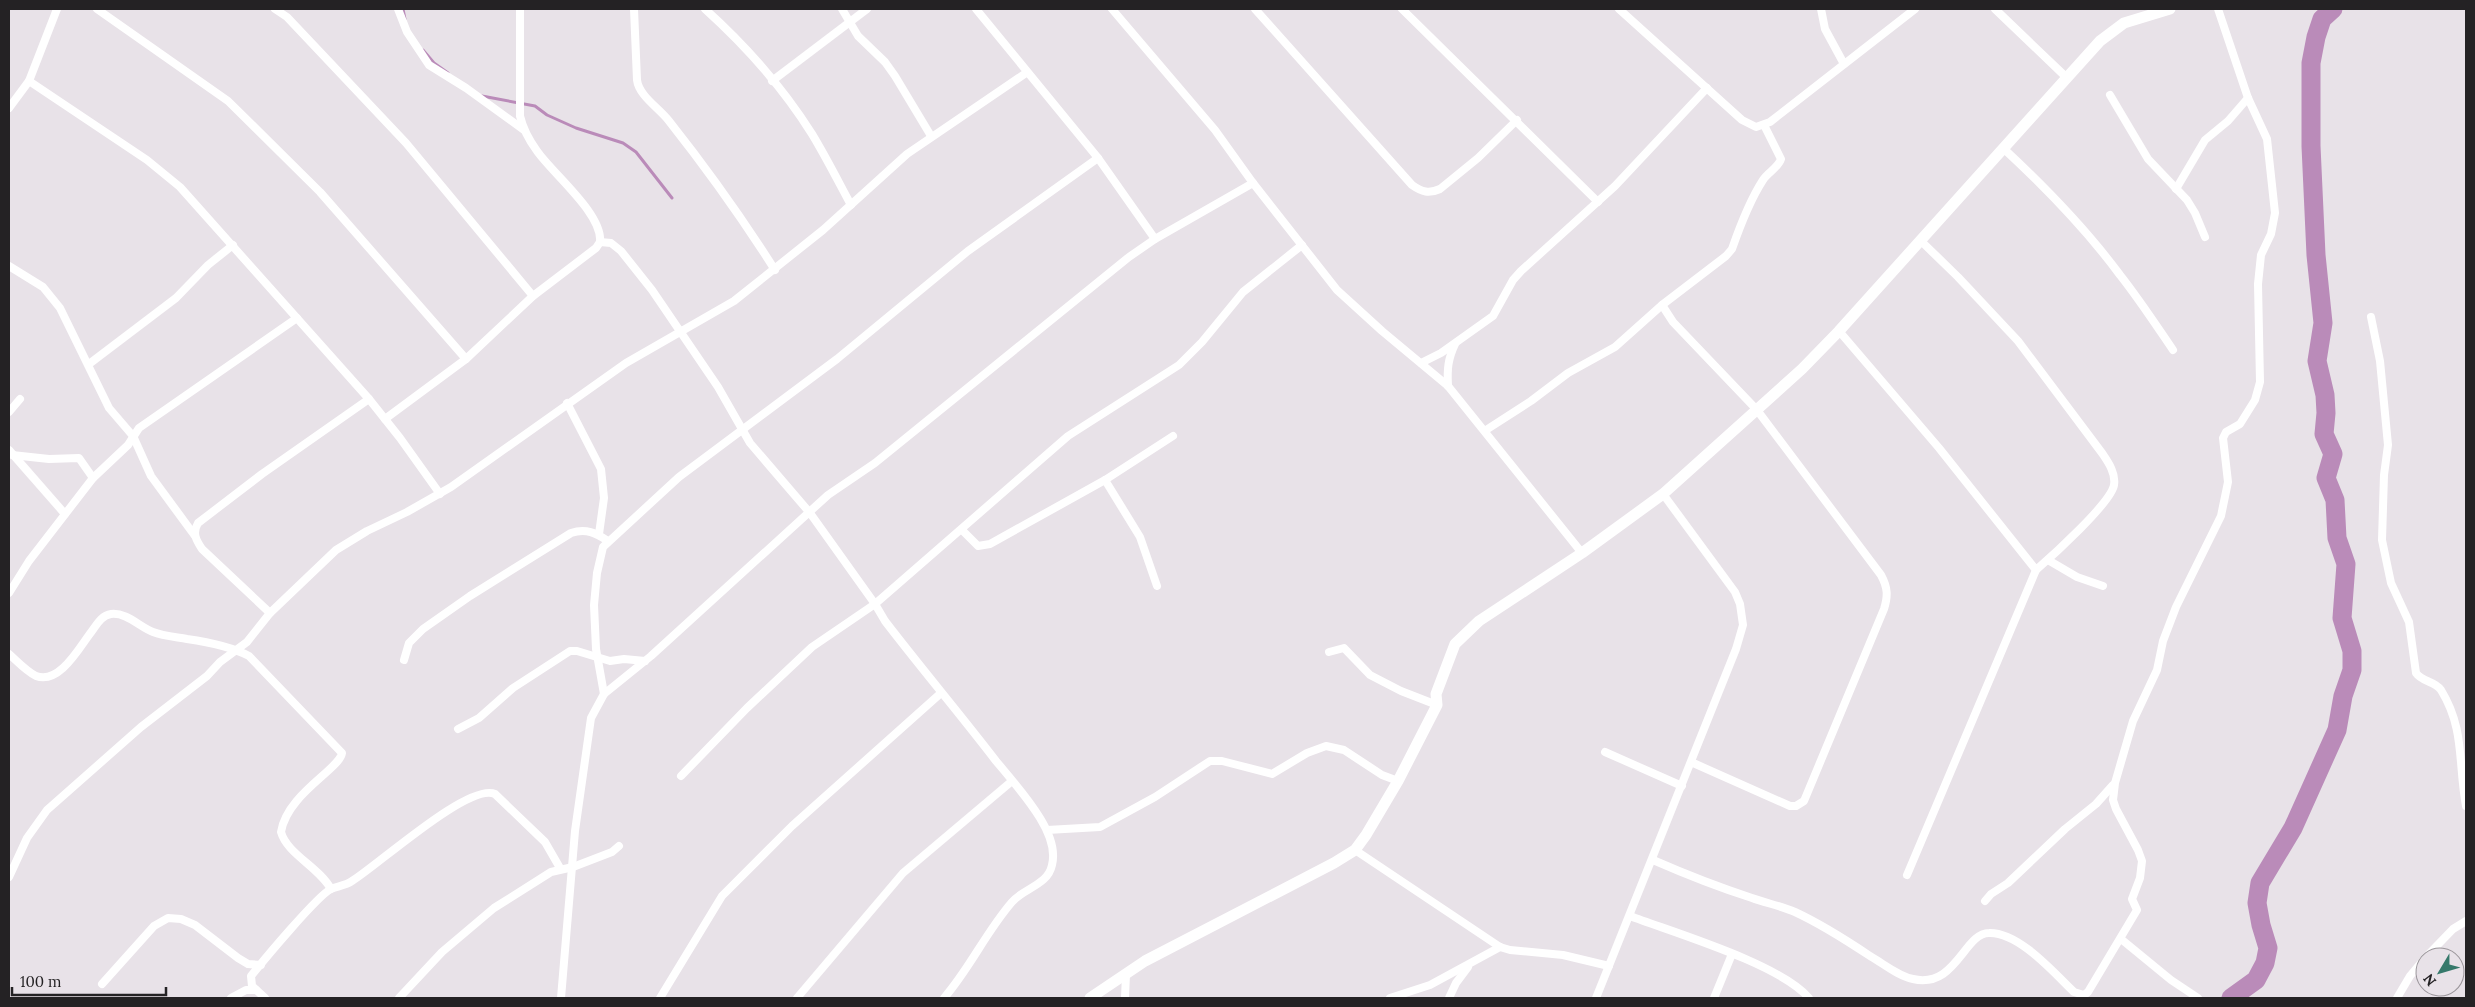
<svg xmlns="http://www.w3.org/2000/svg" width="2475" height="1007" font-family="Lora,serif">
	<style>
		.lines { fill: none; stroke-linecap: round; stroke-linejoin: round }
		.stream { stroke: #ba8bb9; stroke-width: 3 }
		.river { stroke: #ba8bb9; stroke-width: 19 }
		.street { stroke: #fff; stroke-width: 8 }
		.secondary { stroke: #fff; stroke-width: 11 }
	</style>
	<rect width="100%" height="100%" fill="#e8e2e8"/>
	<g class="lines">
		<g class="stream">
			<polyline points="403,9 405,19"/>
			<polyline points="423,50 434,63 448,73"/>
			<polyline points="482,96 535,106 547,115 576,128 623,143 636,152 672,198"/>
		</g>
		<polyline class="river" points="2231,998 2256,980 2265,963 2268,948 2261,925 2257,903 2260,883 2293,828 2337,730 2343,696 2352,670 2352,651 2342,618 2346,564 2337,538 2335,500 2326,478 2333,454 2324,434 2326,413 2325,395 2317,361 2323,323 2316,255 2311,146 2311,63 2316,37 2322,19 2333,9"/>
		<g class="street">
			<polyline points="97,9 228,101 320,192 466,359"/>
			<polyline points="275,9 287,17 406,143 533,296"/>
			<polyline points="398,9 407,32 429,65 466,88 524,130"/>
			<path d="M634,9l3,71c2,16 22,28 32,41 38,48 73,97 106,149"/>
			<path d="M705,9c40,36 78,79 107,125 14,23 26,47 39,71"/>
			<polyline points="842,9 858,36 885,62 895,76 931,136"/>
			<polyline points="976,9 1098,158 1155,239"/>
			<polyline points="1112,9 1215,130 1253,183 1337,290 1382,331 1448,386 1582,553"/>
			<path d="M1255,9l157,176c10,7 17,9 28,4l38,-31 39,-38"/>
			<polyline points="1402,9 1598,202"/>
			<polyline points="1619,9 1742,120 1756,127 1770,122 1915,9"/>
			<polyline points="1821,9 1825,29 1844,64"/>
			<polyline points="1995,9 2066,77"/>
			<polyline points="29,81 147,160 180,187 369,399 400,438 440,494"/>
			<polyline points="772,81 867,9"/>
			<polyline points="2110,95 2148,159 2187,200 2195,213 2205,237"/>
			<polyline points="9,108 29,81 57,9"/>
			<path d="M2003,148c42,39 83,81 117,127 19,24 36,50 53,75"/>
			<polyline points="2176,189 2205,140 2228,121 2248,98"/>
			<path d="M600,242l11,1 10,8 31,39 66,97 32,56 60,70 65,91 10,17c36,47 75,93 111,140 15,18 32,37 44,57 8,13 16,31 12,47 -4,20 -28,23 -40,37 -26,30 -42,66 -68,96"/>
			<polyline points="9,266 43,287 60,308 109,408 133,436 151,476 195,536"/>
			<path d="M1662,305l11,17 84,88 124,165c7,13 7,21 3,34l-80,192 -8,5h-6l-99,-44"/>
			<path d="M2371,317l9,44 8,84 -4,30 -2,65 9,43 18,39 7,51c6,9 19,8 25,17 24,39 17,73 25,116"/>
			<path d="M1839,331l100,117 97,122c15,-13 75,-67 78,-85 2,-12 -6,-23 -12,-32l-84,-112 -60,-64 -37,-36"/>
			<polyline points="1421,363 1441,353 1493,316 1513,280 1521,271 1615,186 1707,88"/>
			<polyline points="89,364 176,298 208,265 233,245"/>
			<path d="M1448,386c-1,-17 0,-27 7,-42"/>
			<polyline points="567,403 601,469 604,498 599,534"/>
			<polyline points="9,412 20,399"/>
			<path d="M385,419l81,-60 67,-63 63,-48 4,-6c3,-28 -47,-68 -63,-91 -8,-11 -14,-22 -17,-35v-107"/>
			<path d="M1486,430l45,-29 37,-28 47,-26 47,-42 64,-49 6,-7c8,-23 18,-49 31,-69 5,-8 15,-12 18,-21l-17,-34"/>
			<polyline points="9,450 65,514"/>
			<polyline points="12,455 49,459 79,458 93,478"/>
			<polyline points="1105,480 1140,537 1157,586"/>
			<polyline points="962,530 978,546 990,544 1105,480 1173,436"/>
			<polyline points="2048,560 2077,577 2103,586"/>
			<polyline points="9,593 29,561 93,478 128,445 139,428 297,318"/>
			<path d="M270,613l-68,-64c-6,-9 -10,-16 -4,-26l64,-49 107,-75"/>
			<polyline points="1329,652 1344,648 1370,675 1401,691 1437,705"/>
			<path d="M9,654c8,7 17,17 27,22 24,9 44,-30 56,-45 5,-7 10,-16 19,-17 15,-2 29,13 42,18 10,4 23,5 34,7 21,3 43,7 62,17l93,97c-2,16 -55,41 -61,79 6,22 38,35 50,57"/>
			<path d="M404,660l5,-17 14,-14 47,-33 101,-63c15,-5 25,0 37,8"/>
			<polyline points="604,694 651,656 828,495 875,463 1129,257 1155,239 1253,183"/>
			<polyline points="458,729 479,718 513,688 570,651 577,651 610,661 624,659 645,661"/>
			<polyline points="1605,752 1682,786"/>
			<polyline points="681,776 747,708 812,647 875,604 1068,436 1179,365 1202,342 1243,292 1302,245"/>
			<polyline points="1047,830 1100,827 1155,797 1210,761 1222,761 1272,774 1307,753 1326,746 1344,750 1382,775 1398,781"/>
			<polyline points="1355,850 1500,947 1510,950 1563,955 1609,966"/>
			<path d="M1653,860c32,14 65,27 99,38 14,5 29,8 43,14 26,12 51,28 75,44 14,8 28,20 43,23 43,10 51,-46 76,-46 30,-1 65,40 85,59l10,3 4,-3 49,-82 -5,-11 8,-21 2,-17 -4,-11 -22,-41 -3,-9 2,-17 18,-62 24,-51 6,-29 13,-34 45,-91 7,-34 -5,-44 3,-6 14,-8 15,-24 5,-18 -2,-98 3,-29 10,-21 4,-21 -8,-74 -19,-41 -30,-89"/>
			<polyline points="1907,875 2036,570"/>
			<polyline points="9,877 27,838 47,810 141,727 207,676 220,662 247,642 270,613 336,550 367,531 407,512 451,487 626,363 734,301 823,230 907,154 1026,73"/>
			<polyline points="1985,901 1991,894 2008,883 2065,829 2096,804 2113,785"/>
			<path d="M1630,916c45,17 150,48 179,82"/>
			<polyline points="2121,939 2171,980 2198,998"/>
			<polyline points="2426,957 2453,929 2466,921"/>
			<polyline points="102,984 154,926 168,918 181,919 195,925 238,958 248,964 261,965"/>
			<polyline points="231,998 246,990 256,990"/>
			<path d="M265,998l-13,-12 -1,-10c12,-15 66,-80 80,-87 6,-3 14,-3 21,-8 25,-15 117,-99 143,-87l50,48 15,26"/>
			<polyline points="399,998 442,952 494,908 551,872 573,867 612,852 619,846"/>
			<polyline points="561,998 575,831 591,718 604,694 596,649 594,605 597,573 603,547 679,477 837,359 968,251 1098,158"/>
			<polyline points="660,998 722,896 792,826 941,693"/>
			<polyline points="797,998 903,873 1012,781"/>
			<polyline points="1125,998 1126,974"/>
			<polyline points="1390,998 1430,985 1500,947"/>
			<polyline points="1449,998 1456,983 1468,967"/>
			<polyline points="1596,998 1736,649 1743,625 1740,604 1735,592 1663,494"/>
			<polyline points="1714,998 1732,954"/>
			<polyline points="2397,998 2410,976 2425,958"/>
		</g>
		<polyline class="secondary" points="1090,998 1145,961 1334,863 1355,850 1366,835 1398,781 1437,705 1436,694 1455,644 1479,621 1582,553 1663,494 1802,369 1839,331 2100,41 2124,23 2170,9"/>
	</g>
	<rect width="2475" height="1007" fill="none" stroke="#242224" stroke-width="20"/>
	<g transform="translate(2440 972) rotate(232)"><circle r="24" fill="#e8e2e8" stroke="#9a959a"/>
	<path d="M0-4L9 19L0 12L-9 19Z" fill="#36796b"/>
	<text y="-8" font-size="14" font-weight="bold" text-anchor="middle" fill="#242224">N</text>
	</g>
	<path d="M12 987v8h154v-8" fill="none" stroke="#242224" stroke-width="2.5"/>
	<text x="20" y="987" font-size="15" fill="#242224" stroke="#e8e2e8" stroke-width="4" paint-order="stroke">100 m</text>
</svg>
